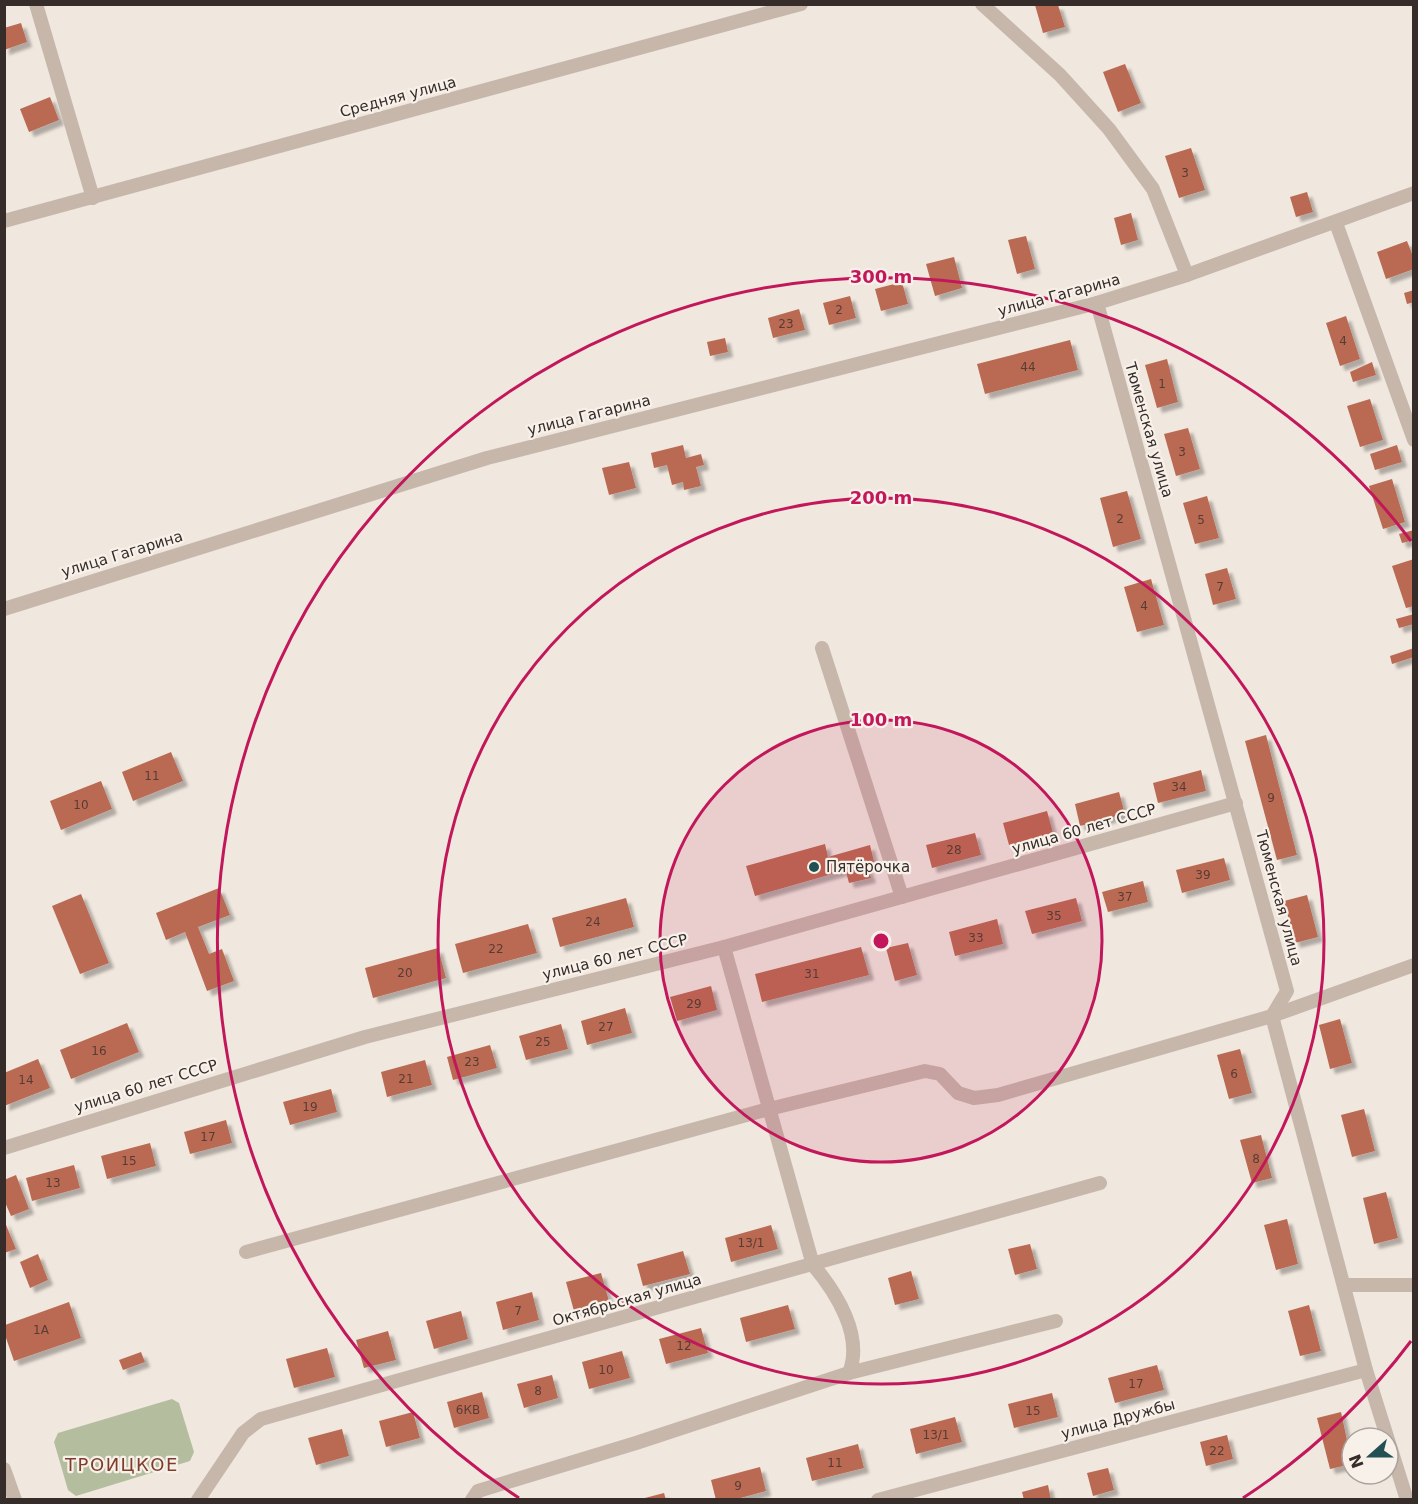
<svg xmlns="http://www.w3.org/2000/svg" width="1418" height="1504" font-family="'DejaVu Sans',sans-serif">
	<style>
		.green { fill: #b4be9f }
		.building { fill: #ba6a52; filter: url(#shadow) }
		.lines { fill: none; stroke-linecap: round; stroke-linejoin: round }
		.street { stroke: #c7b7ab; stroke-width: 14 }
		.ring { fill: none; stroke: #c2185b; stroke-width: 3 }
		.poi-dot { fill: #235153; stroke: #f8f1ea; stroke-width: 2 }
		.labels { text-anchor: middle; stroke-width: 4.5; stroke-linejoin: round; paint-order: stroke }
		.number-label { font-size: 12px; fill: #573c34 }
		.street-label { font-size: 15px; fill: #362d2a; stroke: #f8f1ea }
		.poi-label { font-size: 15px; fill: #362d2a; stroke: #f8f1ea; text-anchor: start }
		.quarter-label { font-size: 18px; letter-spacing: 1.5px; fill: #7d3d2a; stroke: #f8f1ea }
		.centre { fill: #c2185b; stroke: #f8f1ea; stroke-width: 3 }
		.ring-label { font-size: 18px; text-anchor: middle; font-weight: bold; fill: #c2185b; stroke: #f8f1ea; stroke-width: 4.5; stroke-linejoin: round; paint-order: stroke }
	</style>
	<defs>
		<filter id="shadow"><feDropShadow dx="5" dy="5" stdDeviation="1.5" flood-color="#0004"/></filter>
	</defs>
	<rect width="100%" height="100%" fill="#f0e7de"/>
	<polygon class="green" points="172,1399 179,1403 194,1452 190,1461 76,1496 68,1490 54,1442 58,1433"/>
	<g class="building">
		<polygon points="1035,5 1058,5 1065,27 1043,33"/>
		<polygon points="21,23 27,42 4,50 4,28"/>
		<polygon points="1125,64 1141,103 1118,112 1103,72"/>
		<polygon points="50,97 59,120 29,132 20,109"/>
		<polygon points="1191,148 1205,190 1179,198 1165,156"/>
		<polygon points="1307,192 1313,212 1296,217 1290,197"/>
		<polygon points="1131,213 1138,240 1121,245 1114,218"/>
		<polygon points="1026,236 1035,269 1017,274 1008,240"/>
		<polygon points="1407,241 1414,259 1414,269 1386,279 1377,252"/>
		<polygon points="954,257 962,288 935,296 926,264"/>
		<polygon points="902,282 908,304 881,311 875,289"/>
		<polygon points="1414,290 1414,302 1407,304 1404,293"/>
		<polygon points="850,296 856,318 829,325 823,303"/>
		<polygon points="799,309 805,330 773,338 768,318"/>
		<polygon points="1346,316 1360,359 1340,366 1326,323"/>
		<polygon points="725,338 728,352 710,356 707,342"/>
		<polygon points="1070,340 1078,370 985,394 977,364"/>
		<polygon points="1167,359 1178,402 1157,408 1145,365"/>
		<polygon points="1372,362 1376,375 1353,382 1350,372"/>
		<polygon points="1370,399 1383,440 1360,447 1347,406"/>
		<polygon points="1188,428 1200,469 1176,476 1164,434"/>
		<polygon points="683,445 686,458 701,454 704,465 696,467 701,486 684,490 683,482 672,485 667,465 654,468 651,453"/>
		<polygon points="1397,445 1402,462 1375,470 1370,454"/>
		<polygon points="629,462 636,488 609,495 602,468"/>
		<polygon points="1392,479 1405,522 1383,529 1369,486"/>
		<polygon points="1127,491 1141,539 1113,547 1100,498"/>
		<polygon points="1207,496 1219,538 1195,544 1183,503"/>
		<polygon points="1414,530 1414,540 1402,543 1399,534"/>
		<polygon points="1414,559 1414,606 1406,608 1392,566"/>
		<polygon points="1227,568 1236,599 1213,605 1205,574"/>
		<polygon points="1151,579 1164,625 1137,632 1124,587"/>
		<polygon points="1414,614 1414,624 1399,628 1396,619"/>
		<polygon points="1414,648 1414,657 1392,664 1390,656"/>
		<polygon points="1266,735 1297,855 1277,860 1245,741"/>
		<polygon points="171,752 183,781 133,801 122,772"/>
		<polygon points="1201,770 1206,791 1158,803 1153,783"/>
		<polygon points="101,781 112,809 61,830 50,801"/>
		<polygon points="1119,792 1125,814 1080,826 1075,804"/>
		<polygon points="1047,811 1053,833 1009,845 1003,823"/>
		<polygon points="975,833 981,855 932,868 926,845"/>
		<polygon points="825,844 828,857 870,845 874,862 755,896 746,866"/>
		<polygon points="1224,858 1230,880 1182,893 1176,870"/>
		<polygon points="867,866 871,878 849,883 846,872"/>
		<polygon points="1143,881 1148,902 1108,912 1102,892"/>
		<polygon points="219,888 230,915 198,927 209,954 222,949 234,981 207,991 185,932 166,940 156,913"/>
		<polygon points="81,894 109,963 80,974 52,906"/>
		<polygon points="1307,895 1318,937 1295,943 1284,901"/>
		<polygon points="626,898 634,927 560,947 552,918"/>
		<polygon points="1076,898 1082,921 1032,934 1025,911"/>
		<polygon points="997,919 1003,944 955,956 949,932"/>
		<polygon points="528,924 537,953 463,973 455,944"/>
		<polygon points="908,943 917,975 895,981 886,948"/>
		<polygon points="861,947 869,975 762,1002 755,974"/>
		<polygon points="438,948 446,978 373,998 365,968"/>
		<polygon points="711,986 717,1010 677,1021 670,997"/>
		<polygon points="625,1008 632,1033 587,1045 581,1021"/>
		<polygon points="1340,1019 1352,1063 1330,1069 1319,1025"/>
		<polygon points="127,1023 139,1052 71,1079 60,1050"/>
		<polygon points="561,1024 568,1049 526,1060 519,1036"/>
		<polygon points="490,1045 497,1068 453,1080 447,1057"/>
		<polygon points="1240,1049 1252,1093 1229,1099 1217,1055"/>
		<polygon points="38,1059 50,1088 4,1106 4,1073"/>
		<polygon points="425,1060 432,1085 387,1097 381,1072"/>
		<polygon points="331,1089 337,1112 290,1125 283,1102"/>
		<polygon points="1364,1109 1375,1151 1352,1157 1341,1115"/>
		<polygon points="226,1120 232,1143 190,1154 184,1132"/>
		<polygon points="1261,1135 1272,1178 1252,1183 1240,1140"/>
		<polygon points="150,1143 156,1166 107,1179 101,1156"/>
		<polygon points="74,1165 80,1188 32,1201 26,1178"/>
		<polygon points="16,1175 29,1209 11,1216 4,1200 4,1180"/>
		<polygon points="1386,1192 1398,1238 1374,1244 1363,1198"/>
		<polygon points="1287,1219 1298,1264 1276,1270 1264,1225"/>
		<polygon points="4,1220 16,1249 4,1253"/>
		<polygon points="771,1225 778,1249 731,1262 725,1238"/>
		<polygon points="1030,1244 1037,1269 1015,1275 1008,1249"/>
		<polygon points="683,1251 690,1274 643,1286 637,1264"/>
		<polygon points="38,1254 48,1280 30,1288 20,1262"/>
		<polygon points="911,1271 919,1299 895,1305 888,1278"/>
		<polygon points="601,1273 609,1301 574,1311 566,1282"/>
		<polygon points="532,1292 539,1320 503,1330 496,1302"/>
		<polygon points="69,1302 81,1338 14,1361 5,1335 5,1325"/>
		<polygon points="788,1305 795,1329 746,1342 740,1318"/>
		<polygon points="1309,1305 1321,1351 1300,1356 1288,1311"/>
		<polygon points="461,1311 468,1339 434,1349 426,1321"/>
		<polygon points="701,1328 708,1353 666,1364 659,1339"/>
		<polygon points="388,1331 396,1360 364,1368 356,1340"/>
		<polygon points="327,1348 335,1377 294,1388 286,1359"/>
		<polygon points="622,1351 630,1378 589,1389 582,1362"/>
		<polygon points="141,1352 145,1362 123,1370 119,1360"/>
		<polygon points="1157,1365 1164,1390 1115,1403 1108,1378"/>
		<polygon points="552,1375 558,1398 524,1408 517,1384"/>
		<polygon points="482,1392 489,1418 454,1428 447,1402"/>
		<polygon points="1052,1393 1058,1417 1014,1428 1008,1404"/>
		<polygon points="413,1412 420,1438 386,1447 379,1421"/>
		<polygon points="1341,1412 1352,1464 1330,1469 1317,1418"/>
		<polygon points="955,1417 962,1442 916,1454 910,1429"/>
		<polygon points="342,1429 349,1456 316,1465 308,1438"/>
		<polygon points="1227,1435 1233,1459 1206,1466 1200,1442"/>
		<polygon points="858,1444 864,1468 812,1481 806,1458"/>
		<polygon points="760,1467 766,1491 733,1500 716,1500 711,1480"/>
		<polygon points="1108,1468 1114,1490 1093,1496 1087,1473"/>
		<polygon points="1048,1485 1051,1500 1024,1500 1022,1492"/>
		<polygon points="664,1493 666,1500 641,1500 641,1499"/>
	</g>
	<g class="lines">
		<g class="street">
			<polyline points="36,4 93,198"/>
			<polyline points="982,4 1060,75 1109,129 1153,189 1187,275"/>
			<polyline points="4,221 801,4"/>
			<polyline points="1336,223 1414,440"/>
			<polyline points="1097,303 1287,991 1272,1016 1366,1370 1407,1500"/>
			<polyline points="4,609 487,458 1097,303 1187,275 1414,193"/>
			<polyline points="822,648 902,897"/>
			<polyline points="4,1148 365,1037 724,947 1236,803"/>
			<polyline points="246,1252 769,1109 925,1071 940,1074 958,1093 974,1098 998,1095 1272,1016 1414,965"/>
			<polyline points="1344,1285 1414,1285"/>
			<polyline points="849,1373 1056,1321"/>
			<polyline points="4,1469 15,1500"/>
			<polyline points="198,1500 243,1433 261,1419 1100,1183"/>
			<path d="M472,1500l6,-9 158,-48 213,-70c15,-37 -13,-81 -36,-108l-89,-318"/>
			<polyline points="878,1500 1366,1370"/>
		</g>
	</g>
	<circle cx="881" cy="941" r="221" fill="#c2185b" fill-opacity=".12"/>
	<g class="ring">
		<circle cx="881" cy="941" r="221"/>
		<circle cx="881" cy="941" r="443"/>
		<path d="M1411 1341A664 664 0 0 1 1243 1498M519 1498A664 664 0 1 1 1411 541"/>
	</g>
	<circle class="poi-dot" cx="814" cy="867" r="6"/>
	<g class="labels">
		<g class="number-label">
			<text x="1185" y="177">3</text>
			<text x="839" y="314">2</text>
			<text x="786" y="328">23</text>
			<text x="1343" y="345">4</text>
			<text x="1028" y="371">44</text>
			<text x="1162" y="388">1</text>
			<text x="1182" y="456">3</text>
			<text x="1120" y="523">2</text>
			<text x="1201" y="524">5</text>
			<text x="1220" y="591">7</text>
			<text x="1144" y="610">4</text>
			<text x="152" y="780">11</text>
			<text x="1179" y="791">34</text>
			<text x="1271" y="802">9</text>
			<text x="81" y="809">10</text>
			<text x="954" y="854">28</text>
			<text x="1203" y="879">39</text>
			<text x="1125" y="901">37</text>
			<text x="1054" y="920">35</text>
			<text x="593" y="926">24</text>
			<text x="976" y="942">33</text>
			<text x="496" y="953">22</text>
			<text x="405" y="977">20</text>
			<text x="812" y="978">31</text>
			<text x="694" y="1008">29</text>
			<text x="606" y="1031">27</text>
			<text x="543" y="1046">25</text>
			<text x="99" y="1055">16</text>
			<text x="472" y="1066">23</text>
			<text x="1234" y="1078">6</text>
			<text x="406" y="1083">21</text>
			<text x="26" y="1084">14</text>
			<text x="310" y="1111">19</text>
			<text x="208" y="1141">17</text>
			<text x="1256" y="1163">8</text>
			<text x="129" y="1165">15</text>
			<text x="53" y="1187">13</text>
			<text x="751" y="1247">13/1</text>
			<text x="518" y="1315">7</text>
			<text x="41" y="1334">1А</text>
			<text x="684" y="1350">12</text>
			<text x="606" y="1374">10</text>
			<text x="1136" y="1388">17</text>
			<text x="538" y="1395">8</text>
			<text x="468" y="1414">6КВ</text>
			<text x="1033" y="1415">15</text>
			<text x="936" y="1439">13/1</text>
			<text x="1217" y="1455">22</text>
			<text x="835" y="1467">11</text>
			<text x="738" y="1490">9</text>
		</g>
		<g class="street-label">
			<text transform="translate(398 97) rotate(-15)" y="5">Средняя улица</text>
			<text transform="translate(1059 295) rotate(-15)" y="5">улица Гагарина</text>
			<text transform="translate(589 415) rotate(-14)" y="5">улица Гагарина</text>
			<text transform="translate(1149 430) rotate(74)" y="5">Тюменская улица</text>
			<text transform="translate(122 554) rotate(-17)" y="5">улица Гагарина</text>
			<text transform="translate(1084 829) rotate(-16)" y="5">улица 60 лет СССР</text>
			<text transform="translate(1279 898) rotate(75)" y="5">Тюменская улица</text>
			<text transform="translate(615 957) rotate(-14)" y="5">улица 60 лет СССР</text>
			<text transform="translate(146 1086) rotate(-17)" y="5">улица 60 лет СССР</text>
			<text transform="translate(627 1300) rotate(-16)" y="5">Октябрьская улица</text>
			<text transform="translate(1118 1419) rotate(-15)" y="5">улица Дружбы</text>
		</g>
		<g class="poi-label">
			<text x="826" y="872">Пятёрочка</text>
		</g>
		<g class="quarter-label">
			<text x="122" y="1471">ТРОИЦКОЕ</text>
		</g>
	</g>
	<circle cx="881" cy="941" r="9" class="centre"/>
	<g class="ring-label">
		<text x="881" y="283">300 m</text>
		<text x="881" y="504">200 m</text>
		<text x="881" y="726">100 m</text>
	</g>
	<rect width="1418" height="1504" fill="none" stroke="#362d2a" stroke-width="12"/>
	<g transform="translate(1370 1456) rotate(249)"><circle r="28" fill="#f8f1ea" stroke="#aaa39d" stroke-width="1.5"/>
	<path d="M0-4.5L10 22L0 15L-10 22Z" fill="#235153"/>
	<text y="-9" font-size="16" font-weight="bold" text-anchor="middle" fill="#362d2a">N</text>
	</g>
</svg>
